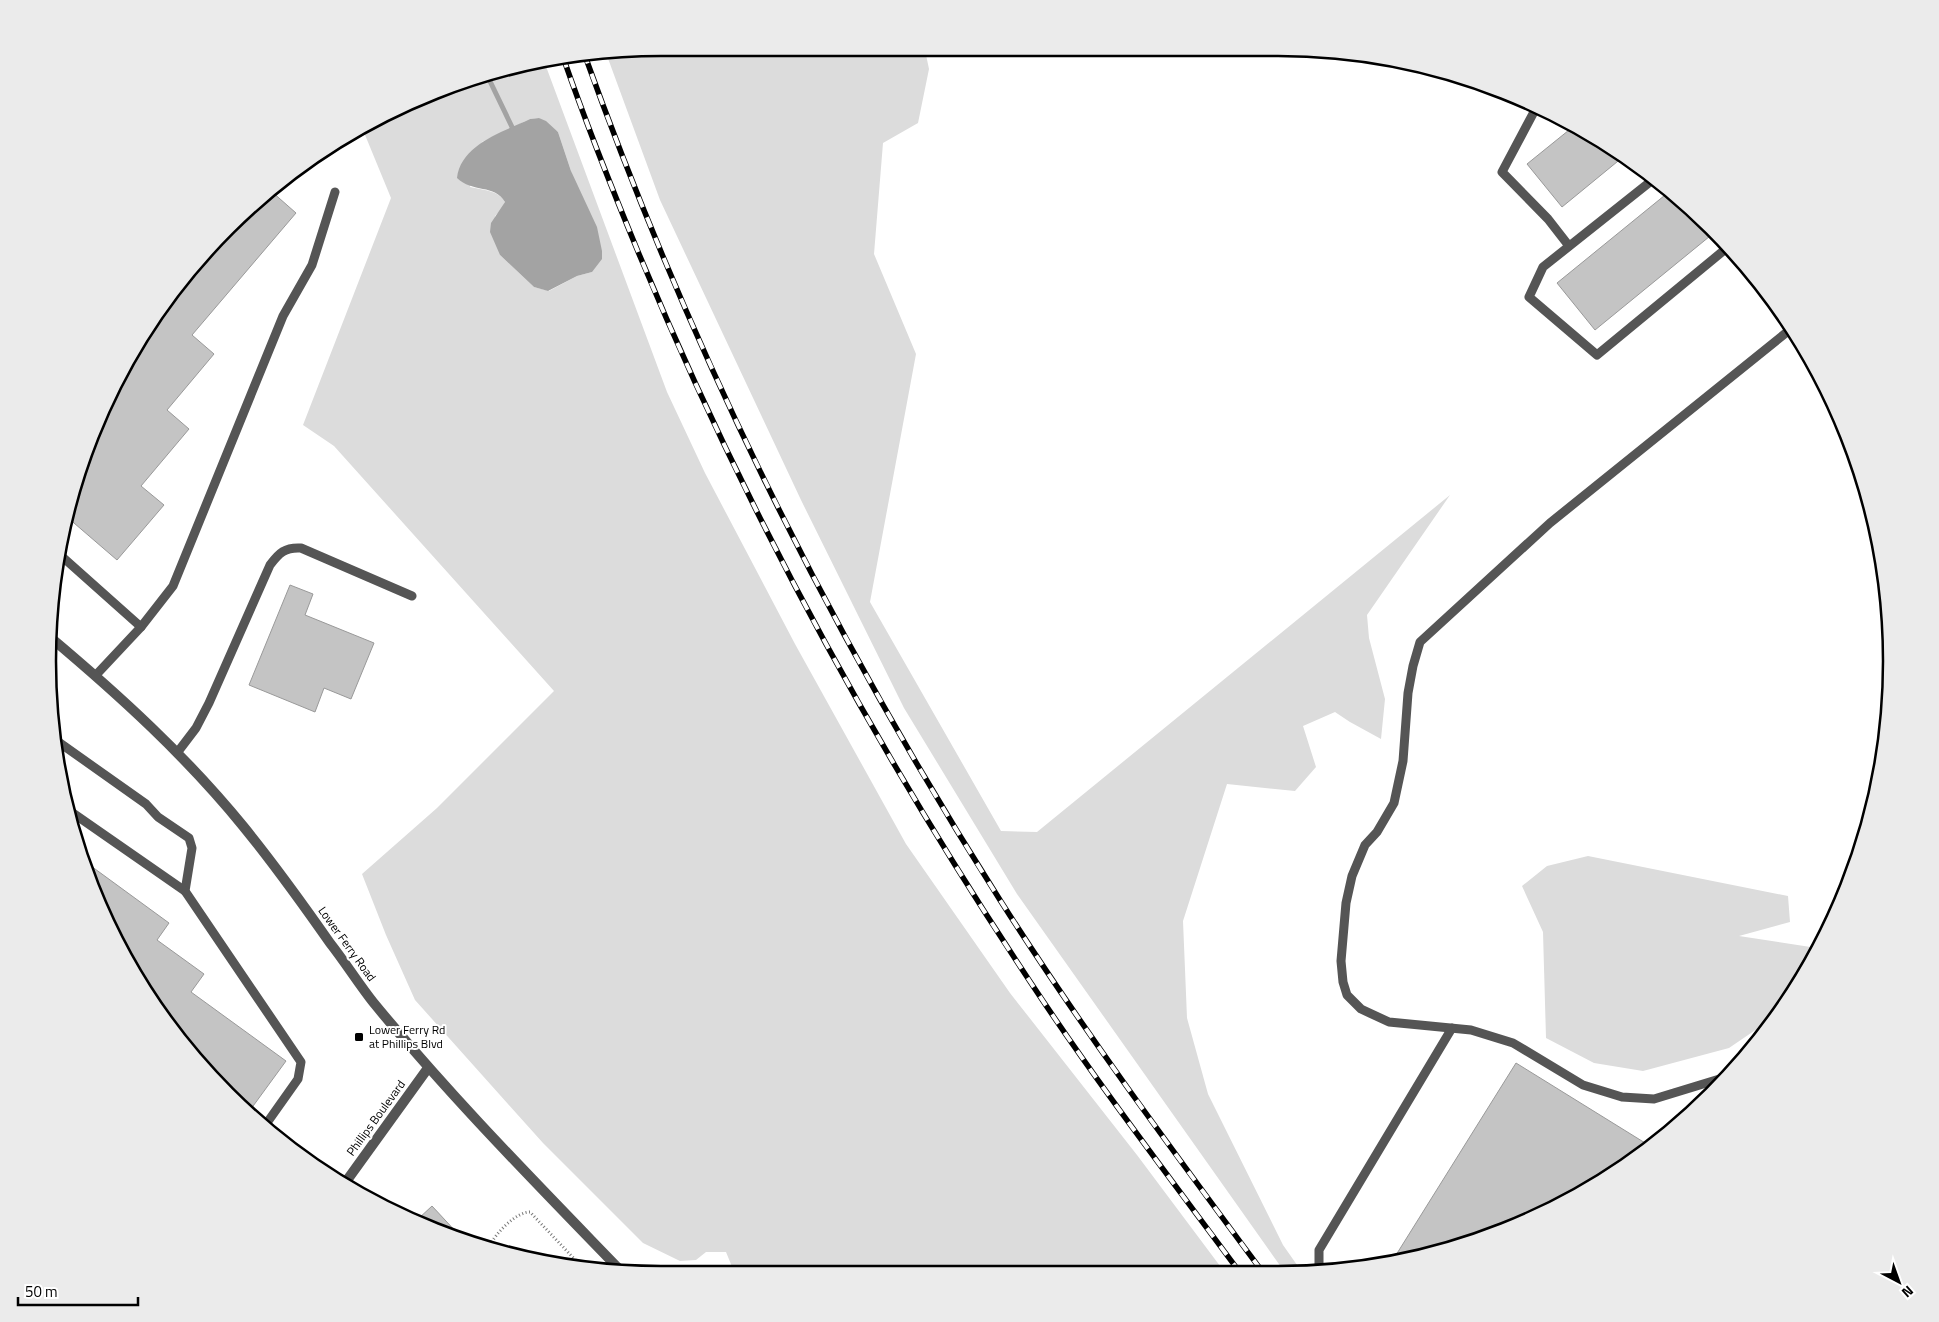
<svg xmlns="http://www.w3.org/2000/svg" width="1939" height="1322" font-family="'Titillium Web',sans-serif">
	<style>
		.green { fill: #dcdcdc; fill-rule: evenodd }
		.water { fill: #a3a3a3 }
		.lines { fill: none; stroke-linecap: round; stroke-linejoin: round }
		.stream { stroke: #a3a3a3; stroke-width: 5 }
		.building { fill: #c4c4c4; stroke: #999 }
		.path { stroke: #777; stroke-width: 3; stroke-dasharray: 1 2.5; stroke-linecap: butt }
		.service { stroke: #555; stroke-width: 9 }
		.minor { stroke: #555; stroke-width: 10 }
		.tertiary { stroke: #555; stroke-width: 10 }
		.rail-casing { stroke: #000; stroke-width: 5.5 }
		.rail { stroke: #fff; stroke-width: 4; stroke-dasharray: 11; stroke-linecap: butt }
		.poi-dot { fill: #000; stroke: #fff; stroke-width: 2 }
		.labels { text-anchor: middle; stroke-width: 4; stroke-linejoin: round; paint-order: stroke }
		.street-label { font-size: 12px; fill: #000; stroke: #fff }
		.poi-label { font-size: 12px; fill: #000; stroke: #fff; text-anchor: start }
		.rim { fill: none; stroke: #000; stroke-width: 2.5 }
	</style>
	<rect width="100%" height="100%" fill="#fff"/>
	<g class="green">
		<polygon points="925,50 929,69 918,123 883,143 874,254 916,354 870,602 1001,831 1037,832 1450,495 1367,615 1369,638 1385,699 1381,739 1350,722 1335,712 1303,726 1316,767 1295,791 1227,784 1183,921 1187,1018 1208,1094 1283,1245 1302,1272 1286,1274 1017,894 904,708 801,500 660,200 606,53"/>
		<path d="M544,61l123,331 38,81 90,171 111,200 104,149 127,162 89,119h-491l-9,-22h-20l-10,8 -16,1 -37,-18 -100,-100 -128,-143 -29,-65 -24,-61 75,-66 117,-117 -220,-245 -31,-21 88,-227 -28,-68 101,-50zM539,118l19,14 13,39 21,101 -15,4 -28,15 -15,-4 -34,-32 -5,-39 7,-7 3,-7c-7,-12 -22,-12 -35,-15l12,-45 48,-23z"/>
		<polygon points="1588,856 1788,896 1790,922 1739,936 1817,948 1788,1002 1776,1016 1729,1048 1643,1071 1594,1063 1546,1038 1543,932 1522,886 1547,866"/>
	</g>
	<path class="water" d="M539,118l7,3 12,11 13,39 26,56 5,24v8l-10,13 -15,4 -29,15 -14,-4 -34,-32 -10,-23 1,-9 14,-21c-10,-18 -33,-9 -48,-24 4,-34 46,-46 73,-59z"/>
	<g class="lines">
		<polyline class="stream" points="487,75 512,127"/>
	</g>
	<g class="building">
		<polygon points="1574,126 1623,157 1562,207 1527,164"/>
		<polygon points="271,191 296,213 192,335 214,354 167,410 189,429 141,486 164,505 117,560 67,517 94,426 174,287 227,227"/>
		<polygon points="1670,191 1715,232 1595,330 1557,283"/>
		<polygon points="290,585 313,594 305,615 374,643 351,699 324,688 315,712 249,685"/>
		<polygon points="80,858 169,923 157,940 204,974 191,992 286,1061 248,1113 227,1095 130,968"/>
		<polygon points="1516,1063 1650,1146 1619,1171 1513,1228 1391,1263"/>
		<polygon points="432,1206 459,1235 417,1220"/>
	</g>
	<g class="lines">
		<path class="path" d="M490,1245c6,-12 26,-33 40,-33l52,55"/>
		<g class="service">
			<polyline points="1539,107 1535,110 1502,172 1548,219 1569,246"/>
			<polyline points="1655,178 1543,267 1529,297 1597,355 1728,247"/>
			<polyline points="58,553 141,627 173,586 283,316 312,265 335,192"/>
			<polyline points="96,675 141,627"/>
			<polyline points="57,741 146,804 158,817 189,838 192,848 185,891 301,1062 298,1079 264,1127"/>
			<path d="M177,753l19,-25 13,-25 61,-138c9,-12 15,-18 31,-17l111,48"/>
			<polyline points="67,809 185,891"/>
			<polyline points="1726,1077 1654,1099 1622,1097 1583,1085 1513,1043 1471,1030 1389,1022 1361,1009 1347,995 1343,982 1341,961 1346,903 1352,876 1365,845 1377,832 1394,803 1403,761 1408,693 1413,666 1420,642 1550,523 1792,328"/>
			<polyline points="1319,1270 1319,1250 1452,1028"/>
		</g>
		<polyline class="minor" points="345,1183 428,1068"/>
		<path class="tertiary" d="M50,637c69,58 136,119 193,189 31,38 59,77 87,117 15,19 28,40 43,59 77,94 163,181 247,268"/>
		<g class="rail-casing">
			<g id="rail">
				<path d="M584,53c106,296 247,581 416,847 82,129 173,251 264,374"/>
				<path d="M563,57c23,66 49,132 76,197 106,255 239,499 392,729 66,100 139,195 210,291"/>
			</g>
		</g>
		<use href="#rail" class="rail"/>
	</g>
	<rect class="poi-dot" x="354" y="1032" width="10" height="10" rx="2.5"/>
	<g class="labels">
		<g class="street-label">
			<text transform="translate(347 944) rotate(54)" y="4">Lower Ferry Road</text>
			<text transform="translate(376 1118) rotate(-54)" y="4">Phillips Boulevard</text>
		</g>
		<g class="poi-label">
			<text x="369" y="1034">Lower Ferry Rd<tspan x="369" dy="14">at Phillips Blvd</tspan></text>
		</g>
	</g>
	<path d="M0 0H1939V1322H0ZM661 56H1278A605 605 0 0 1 1883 661V661A605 605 0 0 1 1278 1266H661A605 605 0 0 1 56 661V661A605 605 0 0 1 661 56Z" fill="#ebebeb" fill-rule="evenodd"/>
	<path class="rim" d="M661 56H1278A605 605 0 0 1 1883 661V661A605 605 0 0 1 1278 1266H661A605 605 0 0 1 56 661V661A605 605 0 0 1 661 56Z"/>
	<g transform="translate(1899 1282) rotate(139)" stroke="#ffffff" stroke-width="4" paint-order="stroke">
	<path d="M0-4L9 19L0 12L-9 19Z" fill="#000000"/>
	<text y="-8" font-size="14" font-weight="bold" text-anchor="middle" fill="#000000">N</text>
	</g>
	<path d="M18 1297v8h120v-8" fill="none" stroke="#000000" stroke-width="2.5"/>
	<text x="25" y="1297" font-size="15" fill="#000000" stroke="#ffffff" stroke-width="4" paint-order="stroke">50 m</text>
</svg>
